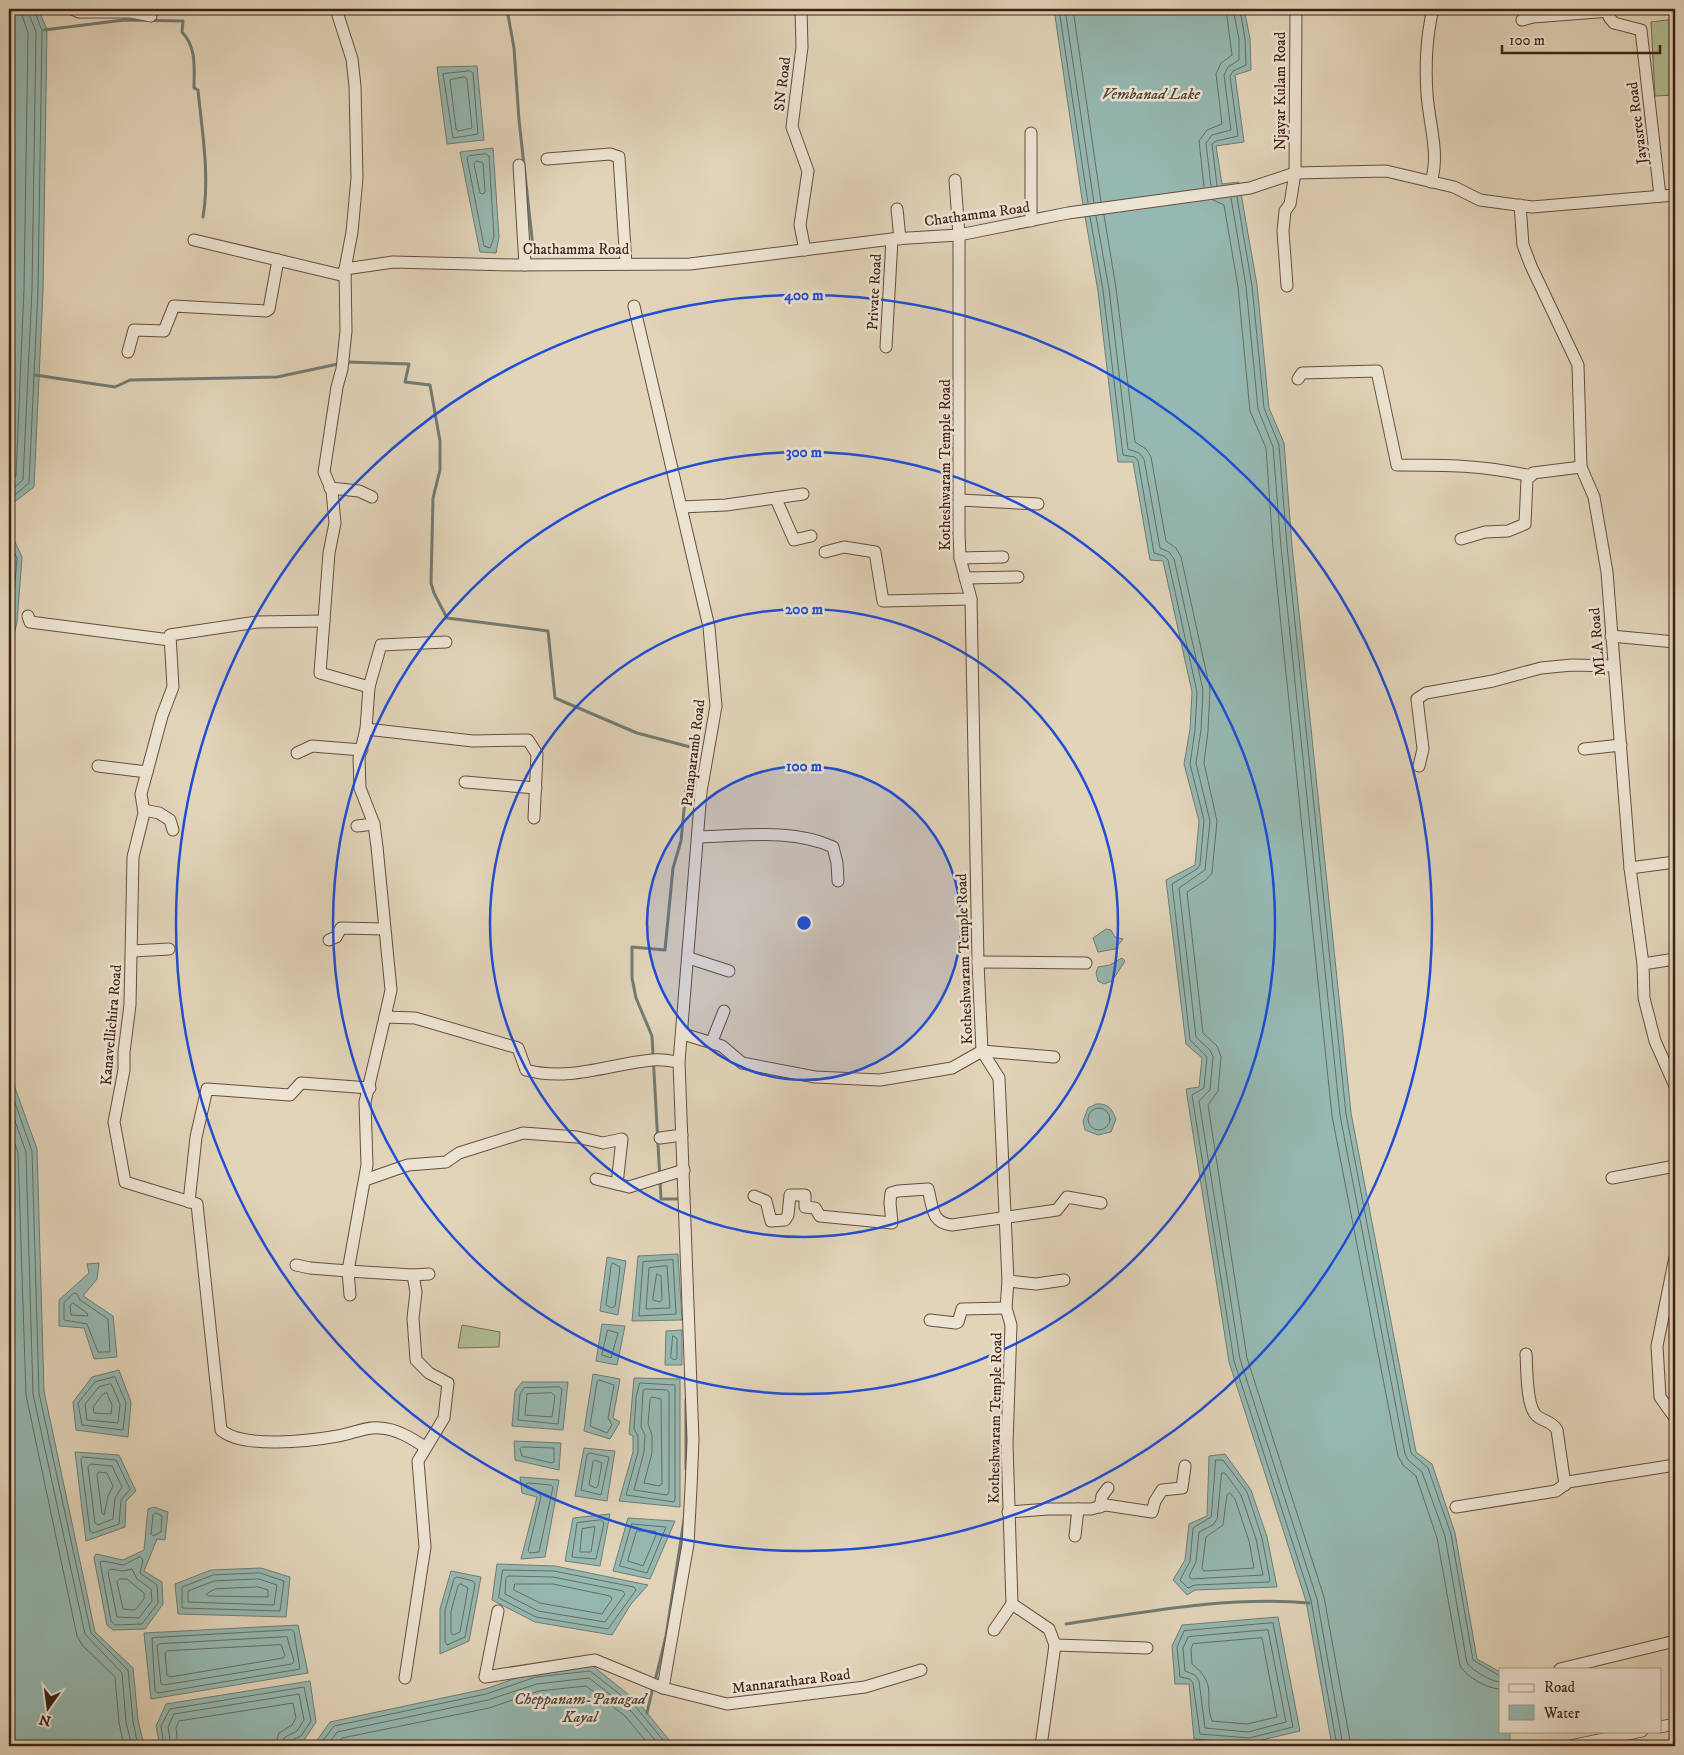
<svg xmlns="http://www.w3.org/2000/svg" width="1684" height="1755" font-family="'IM FELL DW Pica',serif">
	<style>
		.green { fill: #b1bd91; stroke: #786e53 }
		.water { fill: #95b8b1; stroke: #727b73 }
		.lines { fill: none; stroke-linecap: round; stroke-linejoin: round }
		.shore { stroke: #6a6c63; stroke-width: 1 }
		.stream { stroke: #727b73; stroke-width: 3 }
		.minor-casing { stroke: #674d3e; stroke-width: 13 }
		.minor { stroke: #ece3d2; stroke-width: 11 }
		.ring { fill: none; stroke: #1d4ed8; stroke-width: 2.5 }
		.labels { text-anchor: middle; stroke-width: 5; stroke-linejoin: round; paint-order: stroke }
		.street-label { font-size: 15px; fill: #3e2015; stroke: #ece3d2 }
		.water-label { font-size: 16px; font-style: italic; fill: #54463c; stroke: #ece3d2 }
		.centre { fill: #1d4ed8; stroke: #ece3d2; stroke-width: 2.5 }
		.ring-label { font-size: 15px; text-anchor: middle; font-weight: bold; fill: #1d4ed8; stroke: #ece3d2; stroke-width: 5; stroke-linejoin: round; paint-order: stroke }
	</style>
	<rect width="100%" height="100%" fill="#e2d4b9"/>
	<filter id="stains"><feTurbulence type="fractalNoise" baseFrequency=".004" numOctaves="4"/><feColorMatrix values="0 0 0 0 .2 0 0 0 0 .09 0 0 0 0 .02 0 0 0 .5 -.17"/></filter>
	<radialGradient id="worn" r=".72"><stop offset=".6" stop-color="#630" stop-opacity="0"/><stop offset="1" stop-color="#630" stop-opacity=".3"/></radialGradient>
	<g class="green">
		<polygon points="1675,19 1675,95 1655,96 1651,22"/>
		<polygon points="462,1325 500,1332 499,1347 458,1348"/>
	</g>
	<g class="water">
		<polygon points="9,9 38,9 47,29 43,290 34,487 9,506"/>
		<polygon points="1054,9 1244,9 1250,38 1251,70 1235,75 1244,142 1216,146 1222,184 1239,182 1257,285 1269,408 1284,443 1292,546 1351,1113 1416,1452 1432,1464 1455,1533 1477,1659 1500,1672 1500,1731 1510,1731 1510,1746 1332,1746 1306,1601 1229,1362 1186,1089 1199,1087 1202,1058 1186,1044 1166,880 1195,865 1199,821 1184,764 1190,729 1192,692 1163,561 1150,560 1133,462 1118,462 1098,291 1082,199"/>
		<polygon points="477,66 484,140 447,144 437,67"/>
		<polygon points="493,148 499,237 496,253 480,252 460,152"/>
		<polygon points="9,529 22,557 17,622 9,658"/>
		<polygon points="1106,929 1111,930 1115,937 1123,939 1115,949 1098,952 1093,938"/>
		<polygon points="1122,958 1125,961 1112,981 1104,984 1098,981 1096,973 1098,967 1110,965"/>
		<polygon points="9,1071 37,1149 44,1391 95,1632 133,1668 138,1720 144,1746 9,1746"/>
		<path d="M1096,1104c12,-1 16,5 20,15l-5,13 -13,3 -13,-5 -2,-9 5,-13z"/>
		<polygon points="678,1254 682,1320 632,1321 638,1256"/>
		<polygon points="607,1257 626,1261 618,1315 600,1311"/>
		<polygon points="99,1263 97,1279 83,1296 113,1316 117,1357 94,1359 84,1328 59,1326 59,1300 89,1273 87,1264"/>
		<polygon points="602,1324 625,1326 617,1365 596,1361"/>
		<polygon points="682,1330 682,1365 665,1365 666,1331"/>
		<polygon points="119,1370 131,1402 128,1437 76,1430 73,1402 92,1377"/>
		<polygon points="593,1374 620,1379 613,1418 620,1422 610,1439 584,1431"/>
		<polygon points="634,1378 680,1379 680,1507 619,1501 633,1452 633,1436 629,1434"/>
		<polygon points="522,1382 568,1382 563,1430 512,1426 515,1391"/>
		<polygon points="514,1441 561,1443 559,1470 515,1460"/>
		<polygon points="584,1448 615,1451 607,1501 575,1496"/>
		<polygon points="75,1452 119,1455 136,1491 126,1501 125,1527 86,1541"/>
		<polygon points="1225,1454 1251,1490 1267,1537 1277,1587 1195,1590 1187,1595 1173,1580 1185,1560 1189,1524 1207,1516 1209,1456"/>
		<polygon points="520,1477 559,1480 545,1557 521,1559 537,1497 522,1493"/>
		<polygon points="154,1507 168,1512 165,1540 157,1539 144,1571 162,1582 163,1604 145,1629 113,1630 107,1625 94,1558 96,1554 123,1560 144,1550 148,1509"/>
		<polygon points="610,1514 600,1566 565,1561 573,1518"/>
		<polygon points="628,1518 675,1521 650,1579 613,1571"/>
		<polygon points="497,1564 555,1566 648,1585 631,1604 612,1635 535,1622 492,1600"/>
		<polygon points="261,1568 290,1577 286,1617 178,1614 175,1584 211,1570"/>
		<polygon points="451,1571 481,1577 469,1641 440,1654 440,1609"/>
		<polygon points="1278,1617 1300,1731 1249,1743 1194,1739 1189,1684 1175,1684 1172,1646 1182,1625"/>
		<polygon points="298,1625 308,1673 151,1699 144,1633"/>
		<polygon points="593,1666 639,1703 674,1746 313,1746 330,1722 485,1689 534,1672"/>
		<polygon points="310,1681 316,1722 304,1740 288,1746 160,1746 156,1726 166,1704"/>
	</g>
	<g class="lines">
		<g class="shore">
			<polyline points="1059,9 1088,203"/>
			<polyline points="1065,9 1094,203"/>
			<polyline points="1073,9 1101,202"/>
			<polygon points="470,71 473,73 478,134 453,138 443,74"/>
			<polygon points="465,77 467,80 472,128 458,131 456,129 450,80"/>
			<polygon points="486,154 489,156 494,237 490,248 484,246 467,158 469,156"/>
			<polygon points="477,161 483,163 485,192 483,194 480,193 474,164"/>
			<polyline points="1211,186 1206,143 1212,135 1231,130 1224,75 1228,67 1239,60 1239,39 1233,9"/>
			<polyline points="1217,186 1212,144 1216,141 1238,136 1230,76 1233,71 1246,65 1245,39 1240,9"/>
			<polyline points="1204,187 1199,141 1207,130 1222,124 1216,74 1221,63 1232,55 1226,9"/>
			<polyline points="1237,197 1252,286 1264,408 1279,445 1287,546 1346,1114 1411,1453 1428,1468 1451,1534 1473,1660 1500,1676"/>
			<path d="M1231,198l15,88 12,123 15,38 8,100 59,568 65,339 3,6 14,12 23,64 22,127c6,8 23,18 33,19"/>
			<path d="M1213,200l11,5 14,82 12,124 16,37 7,100 59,568 66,340 5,9 13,11 21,62 23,128c7,11 27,23 40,23"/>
			<polyline points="1104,215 1116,288 1135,442 1146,449 1151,457 1166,541 1176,548 1181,557 1210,689 1208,731 1204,763 1217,821 1212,873 1206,880 1187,892 1203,1033 1217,1046 1221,1057 1218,1091 1208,1105 1247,1358 1324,1597 1351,1746"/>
			<polyline points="1096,216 1109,289 1128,449 1139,453 1144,459 1160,548 1169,552 1174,559 1203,690 1201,730 1196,763 1210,821 1205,870 1179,888 1196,1037 1210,1050 1213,1057 1210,1090 1199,1101 1240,1359 1317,1599 1343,1746"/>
			<polyline points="1090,217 1103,290 1123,455 1135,457 1138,461 1154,553 1164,556 1168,560 1197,692 1195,730 1190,764 1204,820 1200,865 1197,869 1172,884 1190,1040 1207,1057 1204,1088 1192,1095 1234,1361 1311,1600 1337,1746"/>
			<polyline points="9,483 16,476 24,289 28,33 20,9"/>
			<polyline points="9,492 23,480 32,289 36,32 27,9"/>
			<polyline points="9,500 29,483 38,289 42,31 34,9"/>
			<polyline points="9,541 17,558 12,622 9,637"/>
			<polyline points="9,1086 32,1151 39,1393 91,1633 128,1670 133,1721 138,1746"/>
			<polyline points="9,1104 26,1152 33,1394 85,1634 122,1673 126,1722 132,1746"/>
			<circle cx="1099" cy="1119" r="11"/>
			<polyline points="9,1126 18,1153 26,1395 77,1636 82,1645 115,1677 119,1723 124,1746"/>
			<polygon points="673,1260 676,1314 639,1316 643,1262"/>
			<polygon points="613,1263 620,1267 615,1306 612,1308 606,1305 611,1266"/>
			<polygon points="667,1266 670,1308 646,1309 649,1268"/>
			<polygon points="657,1274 661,1276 662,1300 660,1302 653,1300"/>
			<polygon points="74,1293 77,1294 80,1300 108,1319 110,1352 98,1352 87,1324 64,1320 64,1303"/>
			<polygon points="73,1303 87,1313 88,1316 71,1315 70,1306"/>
			<polygon points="608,1330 618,1333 611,1358 602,1355"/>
			<polygon points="673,1336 677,1338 677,1358 675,1360 671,1358"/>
			<polygon points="115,1377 126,1403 123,1430 82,1425 78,1403 95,1382"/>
			<polygon points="599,1380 614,1385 608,1418 612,1425 607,1433 590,1426 597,1382"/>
			<polygon points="640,1383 675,1385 675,1499 674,1502 626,1495 638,1452 638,1436 634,1429 636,1398"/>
			<polygon points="111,1384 120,1404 118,1423 87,1420 85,1404 99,1387"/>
			<polygon points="559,1387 562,1389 558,1424 518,1420 520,1394 524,1388"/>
			<polygon points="646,1389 667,1390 669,1392 669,1492 667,1495 634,1490 644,1452 645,1435 641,1427 643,1391"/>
			<polygon points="107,1393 112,1405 111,1414 94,1413 93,1407 103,1394"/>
			<polygon points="552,1393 555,1396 552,1417 525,1415 527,1394"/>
			<polygon points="652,1397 661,1399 662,1484 659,1486 644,1483 652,1453 652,1435 648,1424 650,1400"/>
			<polygon points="522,1447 554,1448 554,1462 552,1463 522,1456 520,1449"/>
			<polygon points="590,1453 609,1457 601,1495 581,1490 587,1455"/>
			<polygon points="83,1457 116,1460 130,1489 121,1500 119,1524 93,1533 90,1531 81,1460"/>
			<polygon points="595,1460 602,1463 598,1486 596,1488 589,1485 593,1462"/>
			<polygon points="1216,1460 1223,1460 1247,1492 1262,1538 1270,1580 1269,1582 1195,1585 1188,1588 1180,1580 1190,1561 1193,1528 1211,1517"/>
			<polygon points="91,1464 112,1466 122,1487 115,1498 113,1519 98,1525 95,1523 88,1467"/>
			<polygon points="99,1472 107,1473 113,1486 108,1496 104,1515 102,1513 97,1475"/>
			<polygon points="1222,1473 1225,1473 1241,1495 1256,1539 1263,1575 1191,1579 1189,1576 1196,1562 1199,1532 1213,1525 1217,1519"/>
			<polygon points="529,1483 551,1485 553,1487 539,1552 530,1553 528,1551 541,1497 539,1492 527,1488 526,1484"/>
			<polygon points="1230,1493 1235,1499 1249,1541 1254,1568 1204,1571 1202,1568 1206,1537 1223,1525 1227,1495"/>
			<polygon points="156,1513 162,1516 161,1532 153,1536 151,1534 153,1515"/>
			<polygon points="601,1520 604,1523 596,1559 572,1557 577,1523"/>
			<polygon points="632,1524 666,1527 647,1573 620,1566"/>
			<polygon points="595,1527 591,1552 580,1552 582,1529"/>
			<polygon points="637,1531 655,1531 657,1533 643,1566 628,1561"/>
			<polygon points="140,1557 143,1560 140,1573 157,1585 158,1603 142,1624 115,1625 111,1621 100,1562 103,1561 123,1565"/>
			<polygon points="111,1569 123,1571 132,1569 137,1579 151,1589 152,1601 139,1618 117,1617 108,1572"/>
			<polygon points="503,1570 554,1571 634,1587 636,1590 608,1629 536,1617 499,1598"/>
			<polygon points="260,1573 284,1581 280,1611 182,1608 182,1587 213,1575"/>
			<polygon points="509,1576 553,1577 623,1591 625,1594 605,1622 538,1611 505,1594 506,1578"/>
			<polygon points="457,1577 473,1581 475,1584 465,1637 447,1645 445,1642 445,1610 454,1579"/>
			<polygon points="120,1579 127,1579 144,1593 144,1599 135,1610 123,1609 117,1582"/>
			<polygon points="259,1579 277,1585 274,1605 188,1602 188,1591 214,1581"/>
			<polygon points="461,1584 468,1588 460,1632 453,1635 451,1633 451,1611 458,1586"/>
			<polygon points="515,1584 553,1584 610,1596 612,1599 602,1614 540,1603 514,1590"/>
			<polygon points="258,1587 268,1590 268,1597 208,1596 206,1594 215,1589"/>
			<polygon points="1273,1623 1293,1727 1249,1738 1200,1734 1193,1683 1190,1679 1180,1677 1177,1647 1184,1631"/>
			<polygon points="292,1630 294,1632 300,1669 158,1693 155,1691 152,1638"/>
			<polygon points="1268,1630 1286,1722 1248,1732 1205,1728 1199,1681 1195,1675 1185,1671 1183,1648 1188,1637"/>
			<polygon points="287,1637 294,1661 292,1664 164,1685 161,1684 157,1646 159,1644"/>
			<path d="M1262,1638l15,79 -30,7 -35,-3c-9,-26 7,-35 -20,-57l-1,-15 2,-5z"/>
			<polygon points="281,1645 285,1655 283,1658 170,1677 167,1675 165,1653 167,1651"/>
			<polyline points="164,1746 161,1726 170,1709 304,1687 311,1721 301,1736 290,1741 289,1746"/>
			<polyline points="171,1746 168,1727 174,1714 299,1694 304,1720 297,1731 285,1737 282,1746"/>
			<polyline points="178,1746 176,1728 179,1721 293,1703 296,1718 292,1725 279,1733 275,1746"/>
			<polyline points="319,1746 334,1726 486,1694 536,1677 590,1671 635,1706 668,1746"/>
			<polyline points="327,1746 337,1732 488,1700 537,1684 589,1678 631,1711 660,1746"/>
			<polyline points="336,1746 342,1738 489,1708 539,1691 586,1686 625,1716 650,1746"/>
		</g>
		<g class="stream">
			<polyline points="507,9 514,48 519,120 533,247"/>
			<path d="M44,30l80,-10 59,1 -1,11c15,16 12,36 12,56l4,2c4,41 12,86 5,127"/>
			<polyline points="348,362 409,364 405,382 430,385 440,441 440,470 433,498 431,583 434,593 447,618 548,631 555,698 637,733 694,748 686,789 681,841 673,868 665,950 632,947 632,978 636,998 652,1036 661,1199 681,1199"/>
			<polyline points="35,375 115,387 130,380 277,377 338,364"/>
			<polyline points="686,1400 686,1469"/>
			<path d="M1066,1624c80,-12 162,-28 243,-21"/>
			<polyline points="655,1681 666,1636 684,1520"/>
			<polyline points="647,1713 653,1687"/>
		</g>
		<g class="minor-casing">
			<g id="minor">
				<polyline points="72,9 79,12 131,12 151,16"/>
				<polyline points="336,9 352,59 355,86 357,178 352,232 345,269 393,262 515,265 690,264 892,239 959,235 1068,213 1250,188 1295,173 1386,171 1454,187 1480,200 1532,207 1675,195"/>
				<polyline points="801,9 802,47 792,127 808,171 800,225 805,250"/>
				<polyline points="1610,9 1609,17 1614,23 1641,30 1660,196"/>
				<polyline points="1522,20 1533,17 1610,11"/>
				<polyline points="1031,133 1031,221"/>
				<polyline points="547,159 610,154 619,157 626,264"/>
				<polyline points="519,165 525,265"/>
				<polyline points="955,180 959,235 959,533 960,558 971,599 978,962 982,1051 999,1078 1008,1281 1006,1308 1011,1325 1007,1444 1012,1604 1049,1629 1055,1645 1041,1746"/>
				<path d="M1431,182c9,-29 -2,-58 -4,-88 -2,-30 -1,-56 6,-85"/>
				<polyline points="1520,205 1523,245 1531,266 1578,365 1581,467 1594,497 1607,572 1630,868 1643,964 1644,998 1655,1041 1675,1086"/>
				<polyline points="897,209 900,239"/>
				<polyline points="194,240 345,276"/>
				<polyline points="345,269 346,331 342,369 337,387 324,472 332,491 335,523 329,553 320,673 369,687"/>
				<polyline points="1287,286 1283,231 1285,211 1290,204 1295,173 1296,9"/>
				<polyline points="886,347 892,239"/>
				<polyline points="128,352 134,330 164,331 174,306 266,311 269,309 278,260"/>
				<path d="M1298,379l4,-6 75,-2 20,94c49,0 85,0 134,11"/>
				<polyline points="330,488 359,491 372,497"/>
				<polyline points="776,499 794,540 811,536"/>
				<polyline points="960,500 1038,504"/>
				<polyline points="681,507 726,505 803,494"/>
				<polyline points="1461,539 1485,532 1508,531 1525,524 1527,479 1533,473 1581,467"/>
				<polyline points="825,552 844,547 875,552 883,601 971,599"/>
				<polyline points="960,558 1003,557"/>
				<polyline points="965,578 1018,577"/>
				<polyline points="28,616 30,622 170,640"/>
				<path d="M324,621l-67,1 -87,13 3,52 -11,29 -21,78 3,19 -11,44 -3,148 -6,47v18l-10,52 11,60 72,22 24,226c22,19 88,11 117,6 13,-2 29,-10 42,-8 17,1 31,10 45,19"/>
				<polyline points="1611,636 1675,642"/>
				<polyline points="366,729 473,741 528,740 537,754 534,818"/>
				<polyline points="1584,749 1621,745"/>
				<polyline points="297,753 312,746 362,750"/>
				<polyline points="98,766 147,772"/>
				<polyline points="1419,766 1423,749 1417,699 1426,693 1493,681 1541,668 1572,665 1614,666"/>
				<polyline points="465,782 536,788"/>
				<polyline points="144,810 159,813 170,820 173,830"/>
				<polyline points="357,826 374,824"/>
				<path d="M698,837c44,-1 94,-9 135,10l4,16 1,18"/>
				<polyline points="1630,868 1675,862"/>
				<polyline points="329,940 336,937 341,928 384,929"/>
				<polyline points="133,951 169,949"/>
				<polyline points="689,958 729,971"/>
				<polyline points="978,962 1086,963"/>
				<polyline points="1643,964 1675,959"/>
				<polyline points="385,1017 391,990 377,847 374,824 360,788 359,758 366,729 369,687 381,645 446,642"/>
				<polyline points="683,1034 722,1046 742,1063 815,1077 880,1080 952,1068 982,1051 1054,1057"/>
				<polyline points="712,1041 724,1011"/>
				<polyline points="660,1138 682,1135"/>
				<polyline points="1612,1178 1675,1166"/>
				<polyline points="596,1179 629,1187 684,1170"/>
				<polyline points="365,1180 408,1165 446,1162 459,1153 523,1133 577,1137 603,1143 622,1139 617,1184"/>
				<path d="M754,1196l12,5 5,20 14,-1 3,-5 2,-20h15v12l10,1 5,8 72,7 -2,-20 1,-10 7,-2 30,-2c5,18 3,34 24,36l105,-15 10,-13 34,6"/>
				<polyline points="189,1202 196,1137 207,1089 290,1095 301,1083 370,1088"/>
				<polyline points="1675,1257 1657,1346 1660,1397 1675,1418"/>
				<polyline points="296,1265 310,1268 348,1271 350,1295"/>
				<polyline points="413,1275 429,1274"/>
				<polyline points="1008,1281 1036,1284 1064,1280"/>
				<polyline points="930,1320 956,1323 958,1322 962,1309 1006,1308"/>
				<path d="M1526,1354c1,13 0,51 10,61 7,7 15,5 21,15l8,55"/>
				<polyline points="1100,1507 1102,1496 1108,1488"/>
				<polyline points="1456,1507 1556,1491 1568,1482 1675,1465"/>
				<polyline points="1008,1512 1048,1509 1091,1509 1106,1505 1152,1512 1155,1501 1162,1490 1182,1488 1185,1466"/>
				<polyline points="1075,1536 1078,1509"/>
				<polyline points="498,1611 485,1677 595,1660 663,1688 688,1544 691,1488 693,1440 679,1062 701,792 716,706 709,627 634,306"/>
				<polyline points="994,1630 1012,1604"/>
				<polyline points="1055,1645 1147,1648"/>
				<polyline points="1560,1669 1675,1641"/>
				<path d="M405,1678l20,-131 -7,-86 26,-43 4,-35 -19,-10 -13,-13 -3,-42 3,-26 -3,-17 -65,-4 19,-106 -2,-63 20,-85 30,1 103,30 8,22c43,12 84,-6 126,-10 9,-1 18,1 27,2"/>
				<polyline points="663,1688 727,1704 865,1687 921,1670"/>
				<polyline points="1660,1727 1675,1724"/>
				<polyline points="1570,1746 1642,1731"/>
			</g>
		</g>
		<use href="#minor" class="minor"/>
	</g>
	<circle cx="804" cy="923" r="157" fill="#1d4ed8" fill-opacity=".12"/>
	<g class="ring">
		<circle cx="804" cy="923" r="157"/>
		<circle cx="804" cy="923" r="314"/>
		<circle cx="804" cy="923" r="471"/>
		<circle cx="804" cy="923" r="628"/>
	</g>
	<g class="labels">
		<g class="street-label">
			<text transform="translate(782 84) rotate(-83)" y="5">SN Road</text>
			<text transform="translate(1280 91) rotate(-90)" y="5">Njayar Kulam Road</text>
			<text transform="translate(1637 123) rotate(-97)" y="5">Jayasree Road</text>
			<text transform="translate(977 214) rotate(-8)" y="5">Chathamma Road</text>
			<text x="576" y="254">Chathamma Road</text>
			<text transform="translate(874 292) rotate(-87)" y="5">Private Road</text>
			<text transform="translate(945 465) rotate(-90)" y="5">Kotheshwaram Temple Road</text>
			<text transform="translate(1597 642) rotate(-95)" y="5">MLA Road</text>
			<text transform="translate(693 753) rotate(-83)" y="5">Panaparamb Road</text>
			<text transform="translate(964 959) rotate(-92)" y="5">Kotheshwaram Temple Road</text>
			<text transform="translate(111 1025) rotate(-85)" y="5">Kanavellichira Road</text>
			<text transform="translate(995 1418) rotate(-89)" y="5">Kotheshwaram Temple Road</text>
			<text transform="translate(791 1681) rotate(-7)" y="5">Mannarathara Road</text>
		</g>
		<g class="water-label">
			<text x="1151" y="99">Vembanad Lake</text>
			<text x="580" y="1704">Cheppanam-Panagad<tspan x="580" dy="18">Kayal</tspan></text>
		</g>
	</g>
	<circle cx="804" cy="923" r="8" class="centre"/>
	<g class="ring-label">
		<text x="804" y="300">400 m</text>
		<text x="804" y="457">300 m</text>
		<text x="804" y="614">200 m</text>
		<text x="804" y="771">100 m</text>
	</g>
	<rect width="1684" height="1755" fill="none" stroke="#e2d4b9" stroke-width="30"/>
	<rect x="10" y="10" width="1664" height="1735" fill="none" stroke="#3e2015" stroke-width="2.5"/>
	<rect x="15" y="15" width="1654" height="1725" fill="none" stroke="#3e2015"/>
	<rect x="1499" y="1668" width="162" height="65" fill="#ece3d2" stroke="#a69586"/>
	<rect x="1509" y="1684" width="25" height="8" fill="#ece3d2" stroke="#a69586"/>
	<text x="1544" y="1692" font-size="15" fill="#3e2015">Road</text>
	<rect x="1509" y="1705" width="25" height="15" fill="#95b8b1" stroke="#a69586"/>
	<text x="1544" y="1718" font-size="15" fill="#3e2015">Water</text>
	<g transform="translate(48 1708) rotate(194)" stroke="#ece3d2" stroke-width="4" paint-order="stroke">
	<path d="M0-4L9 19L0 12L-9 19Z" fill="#3e2015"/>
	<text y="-8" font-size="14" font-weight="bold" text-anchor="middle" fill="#3e2015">N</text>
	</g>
	<path d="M1502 45v8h158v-8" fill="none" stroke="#3e2015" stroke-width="2.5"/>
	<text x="1509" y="45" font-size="15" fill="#3e2015" stroke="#ece3d2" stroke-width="4" paint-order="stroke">100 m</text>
	<rect width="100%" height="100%" filter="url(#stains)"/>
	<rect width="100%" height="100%" fill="url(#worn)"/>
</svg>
